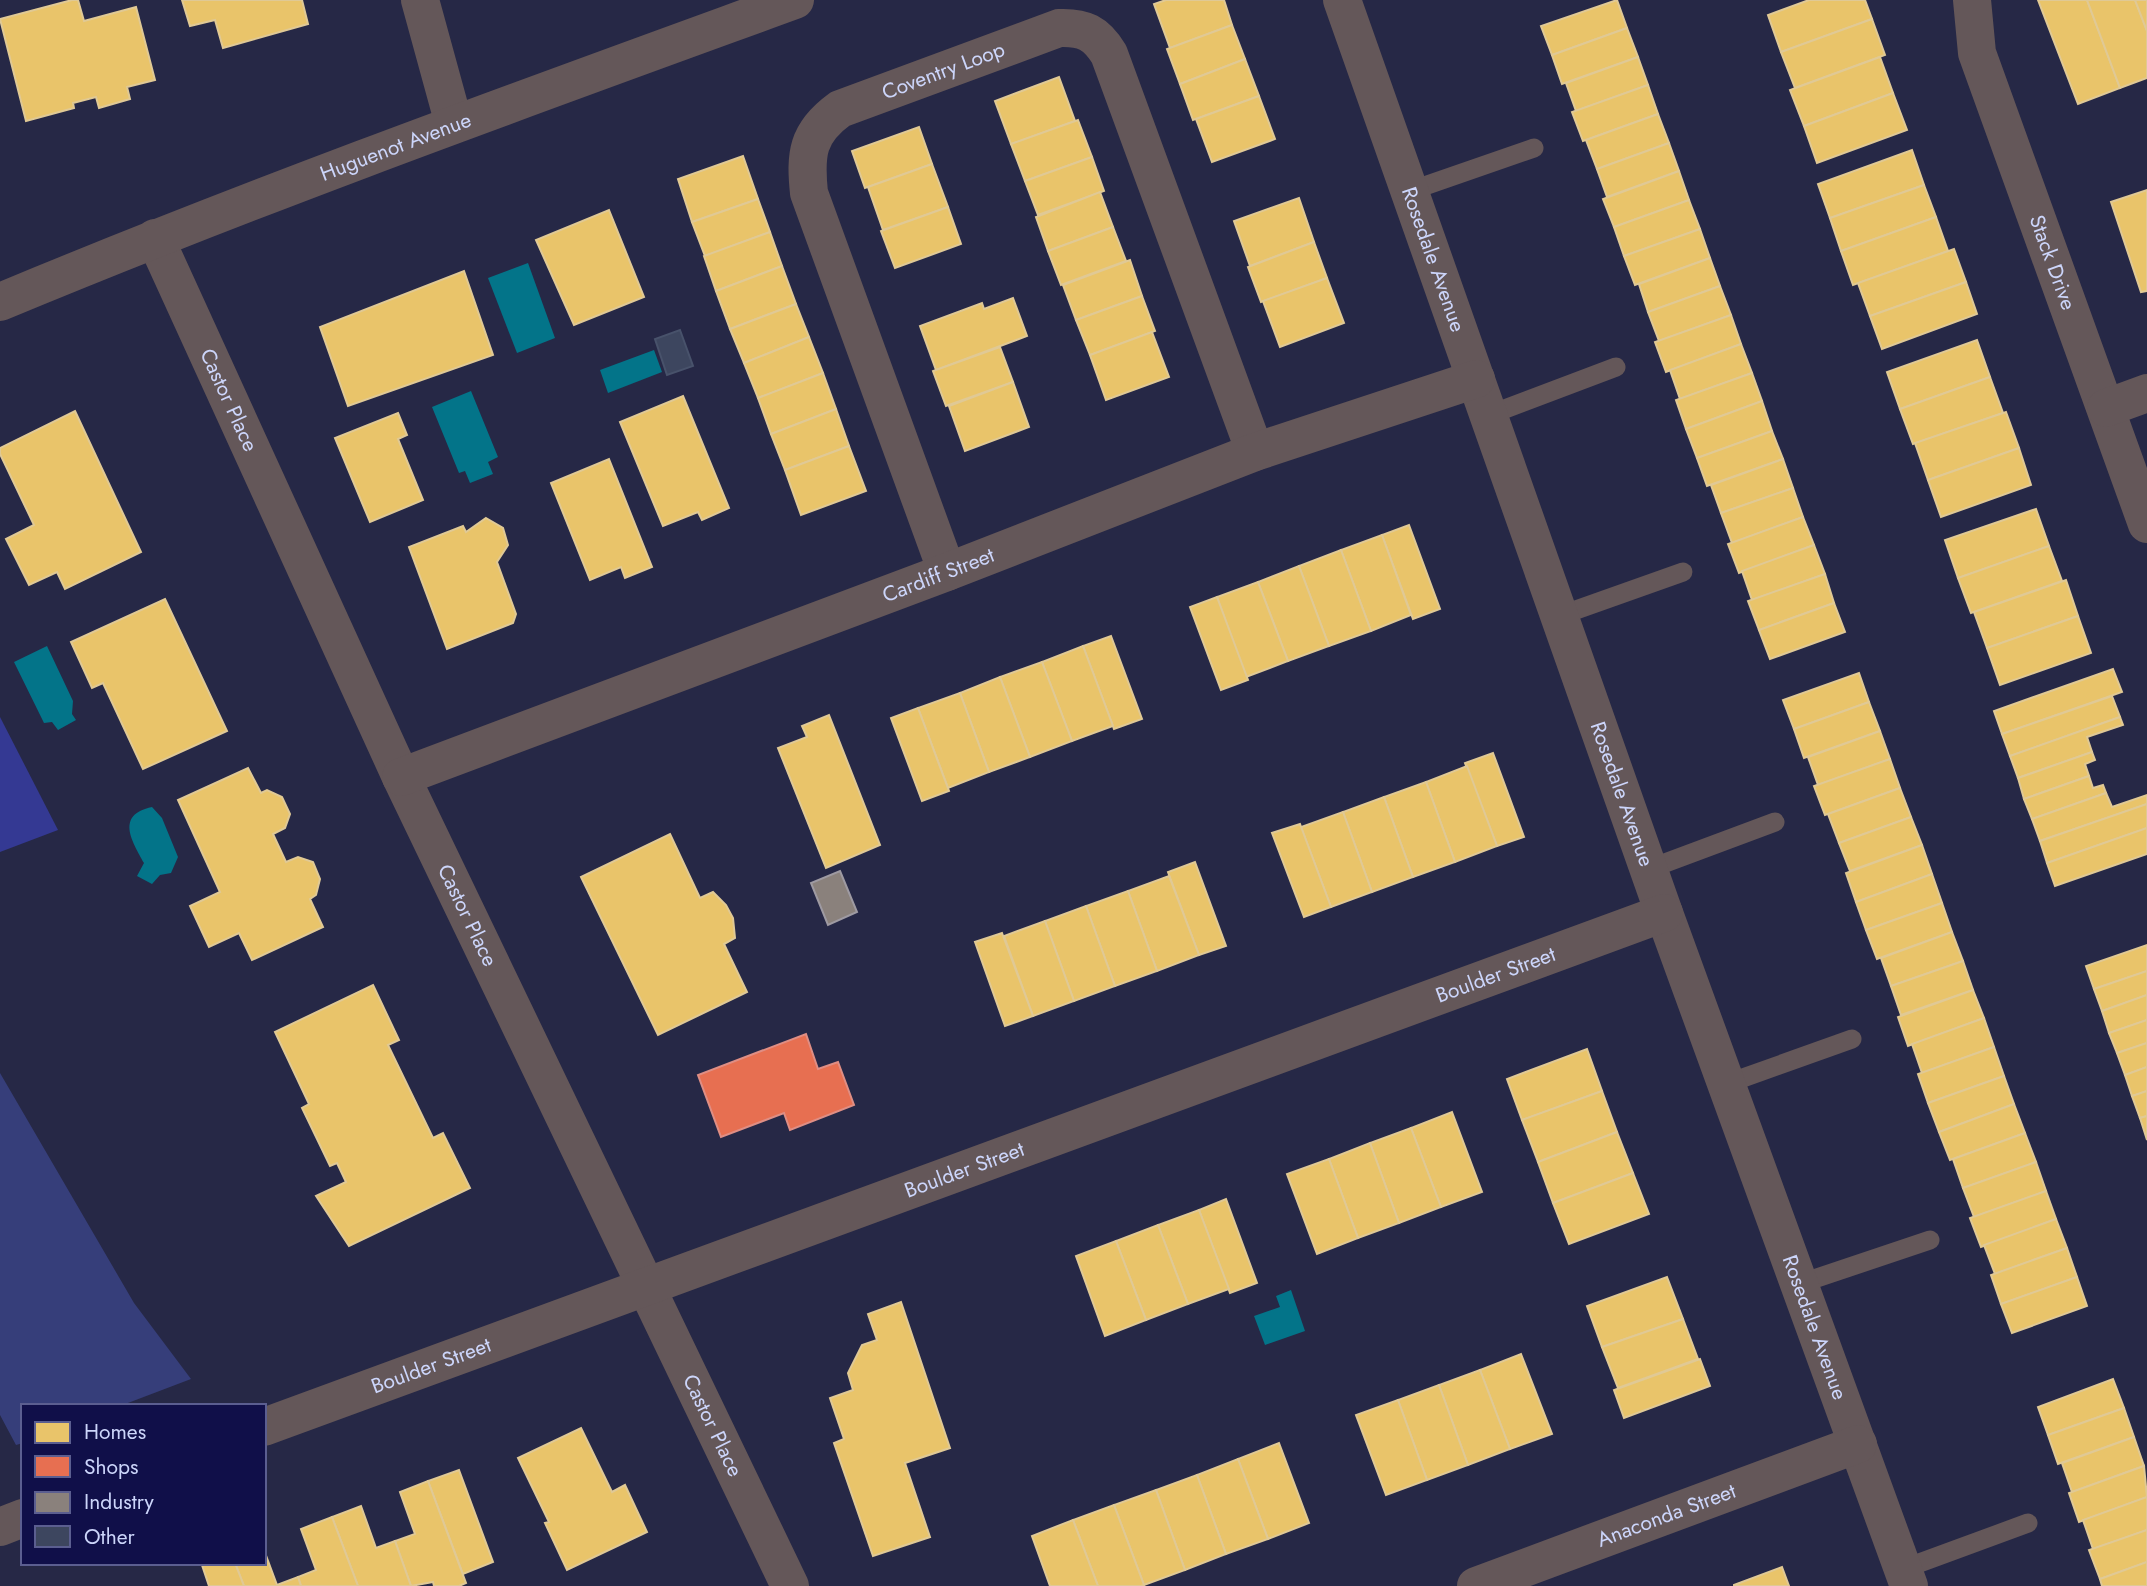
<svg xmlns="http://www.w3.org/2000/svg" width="2147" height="1586" font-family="Jost,sans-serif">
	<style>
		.green { fill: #363e7a }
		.forest { fill: #343993 }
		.water { fill: #037489 }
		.homes { fill: #e9c46a; stroke: #e0c995; stroke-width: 2 }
		.shops { fill: #e76f51; stroke: #df8e84; stroke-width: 2 }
		.industry { fill: #8a817c; stroke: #9e9aa2; stroke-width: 2 }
		.building { fill: #3d465f; stroke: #48526b; stroke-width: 2 }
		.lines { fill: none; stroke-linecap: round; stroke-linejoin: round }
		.service { stroke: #645759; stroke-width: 19 }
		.minor { stroke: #645759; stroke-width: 38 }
		.tertiary { stroke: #645759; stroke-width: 38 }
		.labels { text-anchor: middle; stroke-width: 7; stroke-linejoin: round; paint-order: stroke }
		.street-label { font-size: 21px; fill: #ccd5fa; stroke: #100f49 }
	</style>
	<rect width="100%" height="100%" fill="#262846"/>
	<polygon class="green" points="0,1073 134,1303 191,1379 120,1406 23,1406 23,1443 16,1445 0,1415"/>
	<polygon class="forest" points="0,717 58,830 0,852"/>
	<g class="water">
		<polygon points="528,263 555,338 517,353 488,278"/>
		<polygon points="654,350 662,372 608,393 600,370"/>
		<polygon points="471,391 498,457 488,462 493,474 470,483 465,471 459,473 432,407"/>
		<polygon points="47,646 73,701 72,714 76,720 58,730 52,722 44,723 14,662"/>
		<path d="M152,807l10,11 16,39 -7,16 -11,2 -8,9 -15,-8 7,-13c-12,-22 -29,-48 8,-56z"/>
		<polygon points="1291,1290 1305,1331 1265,1345 1254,1316 1280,1307 1276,1296"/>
	</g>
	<g class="homes">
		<polygon points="72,0 78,0 84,21 136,7 155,80 127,87 130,99 99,108 96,97 73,103 74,108 26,121 0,19"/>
		<polygon points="182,0 302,0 308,24 223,48 215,20 190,26"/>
		<polygon points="1166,0 1224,0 1232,25 1170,48 1154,4"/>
		<polygon points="1617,0 1627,28 1552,55 1541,26"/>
		<polygon points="1809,0 1865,0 1872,19 1781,52 1768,15"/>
		<polygon points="2038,0 2087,0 2120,88 2078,104"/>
		<polygon points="2087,0 2135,0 2147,31 2147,78 2120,88"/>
		<polygon points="2135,0 2147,0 2147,31"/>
		<polygon points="1872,19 1885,55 1795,88 1781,52"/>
		<polygon points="1232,25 1245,59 1180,84 1167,49"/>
		<polygon points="1627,28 1638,57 1562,84 1552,55"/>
		<polygon points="1638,57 1648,85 1576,111 1566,83"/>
		<polygon points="1880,57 1893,93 1804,126 1790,90"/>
		<polygon points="1245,59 1259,96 1193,120 1180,84"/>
		<polygon points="1059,77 1075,121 1011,144 995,101"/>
		<polygon points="1648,85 1658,114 1583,141 1572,112"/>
		<polygon points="1893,93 1907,130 1817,163 1804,126"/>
		<polygon points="1259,96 1275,139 1212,162 1196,119"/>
		<polygon points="1658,114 1669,143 1597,169 1586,140"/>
		<polygon points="1078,120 1092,157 1025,181 1011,144"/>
		<polygon points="919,127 932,164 865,188 852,151"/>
		<polygon points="1669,143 1679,171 1607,197 1597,169"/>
		<polygon points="1912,150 1924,185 1830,218 1818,184"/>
		<polygon points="743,156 758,199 692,222 678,179"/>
		<polygon points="1092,157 1104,191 1038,215 1025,181"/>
		<polygon points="932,164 948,207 883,230 868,187"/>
		<polygon points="1679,171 1689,200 1614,227 1603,199"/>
		<polygon points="1924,185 1936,217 1841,251 1830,218"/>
		<polygon points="2147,190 2147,291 2141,292 2111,202"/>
		<polygon points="1100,192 1113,227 1048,251 1036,217"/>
		<polygon points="1299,198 1314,242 1250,266 1234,221"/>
		<polygon points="758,199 770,232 705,256 692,222"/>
		<polygon points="1689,200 1700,229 1624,256 1614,227"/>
		<polygon points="948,207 961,244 895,268 881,231"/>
		<polygon points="609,210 644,297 574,325 536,240"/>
		<polygon points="1936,217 1948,251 1853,285 1841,251"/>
		<polygon points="1113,227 1126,261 1061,285 1048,251"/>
		<polygon points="1700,229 1710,258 1635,285 1624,256"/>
		<polygon points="770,232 782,266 716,291 704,256"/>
		<polygon points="1314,242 1327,278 1261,302 1248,267"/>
		<polygon points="1954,249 1966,282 1870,316 1858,283"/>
		<polygon points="1710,258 1720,286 1648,312 1639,284"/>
		<polygon points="1130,260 1142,296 1076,320 1063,285"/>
		<polygon points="782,266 796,304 730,329 716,291"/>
		<polygon points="464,271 493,355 348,406 320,327"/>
		<polygon points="1327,278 1344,323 1280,347 1263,301"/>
		<polygon points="1966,282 1977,314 1882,349 1870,316"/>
		<polygon points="1720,286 1731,315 1659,341 1648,312"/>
		<polygon points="1142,296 1155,331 1090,355 1076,320"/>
		<polygon points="1013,298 1027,336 936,370 920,326 982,303 984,309"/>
		<polygon points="796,304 809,337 744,363 730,329"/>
		<polygon points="1731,315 1741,344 1666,372 1655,342"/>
		<polygon points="1152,332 1169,377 1106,400 1090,355"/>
		<polygon points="809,337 823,373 758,398 744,363"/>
		<polygon points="1977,340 1990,377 1900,409 1887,372"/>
		<polygon points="1741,344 1752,373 1680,399 1670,370"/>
		<polygon points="1000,347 1013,382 946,406 933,371"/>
		<polygon points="823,373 836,409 771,434 758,398"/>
		<polygon points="1752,373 1762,401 1686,429 1676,400"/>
		<polygon points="1990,377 2003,413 1913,444 1900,409"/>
		<polygon points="1013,382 1029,427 965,451 949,406"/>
		<polygon points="683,396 729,508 702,520 698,512 663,526 620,422"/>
		<polygon points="1762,401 1772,431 1697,458 1686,429"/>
		<polygon points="836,409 849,446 785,470 771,434"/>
		<polygon points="75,411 141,552 65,589 57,572 29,585 6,539 34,525 0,454 0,448"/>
		<polygon points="2006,412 2019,448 1928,480 1915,443"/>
		<polygon points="398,413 407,435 398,439 423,500 370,522 335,438"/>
		<polygon points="1772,431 1783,459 1707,486 1697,458"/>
		<polygon points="849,446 866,491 801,515 785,470"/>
		<polygon points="2019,448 2031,485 1941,517 1928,480"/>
		<polygon points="609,459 652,567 625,578 621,567 590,580 551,483"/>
		<polygon points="1783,459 1793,488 1721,513 1711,485"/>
		<polygon points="1793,488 1803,517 1732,543 1721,513"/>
		<polygon points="2036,509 2049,546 1958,578 1945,540"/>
		<polygon points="1803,517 1814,545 1739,573 1728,544"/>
		<polygon points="486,518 503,528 508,545 497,562 516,614 513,623 447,649 409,547 463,526 466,532"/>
		<polygon points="1409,525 1440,609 1413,619 1382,535"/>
		<polygon points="1382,535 1411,615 1371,631 1341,550"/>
		<polygon points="1814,545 1825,574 1752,600 1742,571"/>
		<polygon points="2049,546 2062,581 1971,613 1958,578"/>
		<polygon points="1341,550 1371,631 1329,646 1299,566"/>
		<polygon points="1299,566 1329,646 1288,661 1258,582"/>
		<polygon points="1825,574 1834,603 1759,630 1748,601"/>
		<polygon points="2066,580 2078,616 1987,648 1974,612"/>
		<polygon points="1258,582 1288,661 1246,677 1217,597"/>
		<polygon points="1217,597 1248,680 1221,690 1190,607"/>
		<polygon points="165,599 227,731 143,769 103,683 92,688 71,642"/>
		<polygon points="1834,603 1845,632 1770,659 1759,630"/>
		<polygon points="2078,616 2091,653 2000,685 1987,648"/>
		<polygon points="1111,636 1142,719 1114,729 1083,646"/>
		<polygon points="1083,646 1113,726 1072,741 1042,662"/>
		<polygon points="1042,662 1072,741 1030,757 1000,677"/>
		<polygon points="2113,669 2122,692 2002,734 1994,711"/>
		<polygon points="1859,673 1869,702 1794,729 1783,700"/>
		<polygon points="1000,677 1030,757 989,772 960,693"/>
		<polygon points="960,693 989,772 948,788 918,708"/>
		<polygon points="2112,696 2120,717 2010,756 2002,734"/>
		<polygon points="1869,702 1880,731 1804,758 1794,729"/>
		<polygon points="918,708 949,791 922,801 891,718"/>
		<polygon points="829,715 880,845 826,868 778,748 807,737 802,726"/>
		<polygon points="2120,717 2123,725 2087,737 2092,752 2018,778 2010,756"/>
		<polygon points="1880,731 1890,759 1818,785 1808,757"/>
		<polygon points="2092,752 2095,760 2085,764 2089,776 2024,799 2018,778"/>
		<polygon points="1493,753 1524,837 1497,846 1465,763"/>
		<polygon points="1890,759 1900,788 1825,815 1814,786"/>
		<polygon points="1467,766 1497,846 1455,862 1426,782"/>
		<polygon points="248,768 261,793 267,790 282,797 290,814 285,828 273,834 286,862 298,857 313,862 320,879 316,895 310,899 323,927 252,960 239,933 209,947 190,906 220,892 178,800"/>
		<polygon points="2089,776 2093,788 2103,785 2106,793 2032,819 2024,799"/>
		<polygon points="1426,782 1455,862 1413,877 1384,797"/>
		<polygon points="1900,788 1911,817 1839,843 1828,814"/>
		<polygon points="2106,793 2112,807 2147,795 2147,804 2040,841 2032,819"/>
		<polygon points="1384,797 1413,877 1372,892 1343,812"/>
		<polygon points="2147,804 2147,828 2047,863 2040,841"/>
		<polygon points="1343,812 1372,892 1331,907 1301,827"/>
		<polygon points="1911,817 1922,845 1850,871 1839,843"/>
		<polygon points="1300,824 1331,907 1304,917 1272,833"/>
		<polygon points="2147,828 2147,854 2055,886 2047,863"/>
		<polygon points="670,834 700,898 713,892 726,905 733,918 735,938 724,944 747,992 658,1035 581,877"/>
		<polygon points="1922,845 1932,874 1856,902 1846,873"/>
		<polygon points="1195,862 1226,946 1199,955 1168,872"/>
		<polygon points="1932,874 1942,903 1866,930 1856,902"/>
		<polygon points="1169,876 1199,955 1157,971 1128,891"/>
		<polygon points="1128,891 1157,971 1115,986 1086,906"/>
		<polygon points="1942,903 1952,932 1877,959 1866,930"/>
		<polygon points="1086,906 1115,986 1074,1001 1045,921"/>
		<polygon points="1045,921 1074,1001 1033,1016 1004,936"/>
		<polygon points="1952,932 1963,961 1891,986 1881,958"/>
		<polygon points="1002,933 1033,1016 1005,1026 975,942"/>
		<polygon points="2147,945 2147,971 2094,989 2086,966"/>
		<polygon points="1963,961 1973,990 1901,1015 1891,986"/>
		<polygon points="2147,971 2147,995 2102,1011 2094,989"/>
		<polygon points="373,985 399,1040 388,1045 433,1138 443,1133 470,1188 349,1246 316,1196 346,1182 337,1163 330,1166 302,1108 309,1104 275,1032"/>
		<polygon points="1973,990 1984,1018 1908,1046 1898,1017"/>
		<polygon points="2147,995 2147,1020 2109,1033 2102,1011"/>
		<polygon points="1984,1018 1994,1047 1922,1073 1912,1044"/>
		<polygon points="2147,1020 2147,1043 2117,1053 2109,1033"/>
		<polygon points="2147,1043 2147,1067 2125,1075 2117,1053"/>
		<polygon points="1994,1047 2004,1076 1928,1103 1918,1074"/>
		<polygon points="1587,1049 1602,1091 1522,1120 1507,1079"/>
		<polygon points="2147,1067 2147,1091 2132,1096 2125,1075"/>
		<polygon points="2004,1076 2014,1104 1939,1132 1928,1103"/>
		<polygon points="1602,1091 1617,1132 1538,1162 1522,1120"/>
		<polygon points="2147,1091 2147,1116 2140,1118 2132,1096"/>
		<polygon points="2014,1104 2025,1133 1950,1160 1939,1132"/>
		<polygon points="1452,1112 1482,1192 1441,1207 1411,1128"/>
		<polygon points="2147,1116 2147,1140 2140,1118"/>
		<polygon points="1411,1128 1441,1207 1399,1223 1370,1143"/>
		<polygon points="1617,1132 1633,1173 1553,1203 1538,1162"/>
		<polygon points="2025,1133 2036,1162 1963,1188 1953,1159"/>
		<polygon points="1370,1143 1399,1223 1358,1238 1329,1159"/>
		<polygon points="1329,1159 1358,1238 1317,1254 1287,1174"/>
		<polygon points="2036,1162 2046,1191 1974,1217 1963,1188"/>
		<polygon points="1633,1173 1649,1214 1569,1244 1553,1203"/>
		<polygon points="2046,1191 2056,1219 1981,1247 1970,1218"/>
		<polygon points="1226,1199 1257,1283 1230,1293 1199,1210"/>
		<polygon points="1199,1210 1229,1289 1188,1304 1158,1225"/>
		<polygon points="2056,1219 2067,1248 1995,1274 1984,1245"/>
		<polygon points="1158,1225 1188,1304 1146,1320 1116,1241"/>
		<polygon points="1116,1241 1146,1320 1105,1336 1076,1256"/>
		<polygon points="2067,1248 2077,1277 2001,1304 1991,1275"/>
		<polygon points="1667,1277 1683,1319 1602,1347 1587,1306"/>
		<polygon points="2077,1277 2087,1306 2012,1333 2001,1304"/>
		<polygon points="901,1302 950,1448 905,1463 930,1537 873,1556 834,1443 844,1439 830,1398 853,1390 848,1373 862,1345 877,1340 868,1314"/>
		<polygon points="1683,1319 1698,1359 1618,1388 1602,1347"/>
		<polygon points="1521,1354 1552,1434 1510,1449 1480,1370"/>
		<polygon points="1700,1359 1710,1386 1624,1418 1614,1390"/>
		<polygon points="1480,1370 1510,1449 1468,1465 1439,1385"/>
		<polygon points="2113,1379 2124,1408 2048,1435 2038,1407"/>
		<polygon points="1439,1385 1468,1465 1427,1480 1398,1400"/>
		<polygon points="1398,1400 1427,1480 1386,1495 1356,1415"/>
		<polygon points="2124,1408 2134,1437 2058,1464 2048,1435"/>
		<polygon points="581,1428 612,1492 625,1485 647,1532 567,1570 545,1523 549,1522 518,1458"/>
		<polygon points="2134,1437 2144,1466 2072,1492 2062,1463"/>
		<polygon points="1279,1443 1309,1523 1268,1539 1238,1459"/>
		<polygon points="1238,1459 1268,1539 1226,1554 1197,1475"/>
		<polygon points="2144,1466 2147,1497 2079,1522 2069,1493"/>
		<polygon points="459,1470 493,1562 463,1574 428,1481"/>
		<polygon points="1197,1475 1226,1554 1185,1570 1156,1490"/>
		<polygon points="428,1481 466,1583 459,1586 434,1586 433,1582 411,1586 395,1541 415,1534 400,1492"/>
		<polygon points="1156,1490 1185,1570 1144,1585 1114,1505"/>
		<polygon points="2147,1497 2147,1530 2093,1549 2083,1520"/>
		<polygon points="1114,1505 1144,1585 1141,1586 1098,1586 1073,1520"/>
		<polygon points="361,1506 376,1548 395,1541 411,1586 358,1586 332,1517"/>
		<polygon points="332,1517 358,1586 301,1586 298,1577 316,1570 301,1529"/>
		<polygon points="1073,1520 1098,1586 1050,1586 1032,1536"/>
		<polygon points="2147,1530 2147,1562 2100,1579 2089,1550"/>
		<polygon points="264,1550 277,1585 298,1577 301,1586 244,1586 235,1563 264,1563"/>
		<polygon points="2147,1562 2147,1586 2102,1586 2100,1579"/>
		<polygon points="207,1563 235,1563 244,1586 209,1586 202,1565"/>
		<polygon points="1782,1567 1789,1586 1734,1586 1734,1585"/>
	</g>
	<polygon class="shops" points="806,1034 818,1069 838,1062 854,1105 790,1130 784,1113 721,1137 698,1075"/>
	<polygon class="industry" points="840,871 857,912 828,925 811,883"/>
	<polygon class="building" points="680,330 693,366 667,375 655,339"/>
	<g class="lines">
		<g class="service">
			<polyline points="1410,191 1534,148"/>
			<polyline points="1489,415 1616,367"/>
			<polyline points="1559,616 1683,572"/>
			<polyline points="1649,869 1775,822"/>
			<polyline points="1726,1084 1852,1039"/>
			<polyline points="1799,1284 1930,1240"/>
			<polyline points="1903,1569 2028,1523"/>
		</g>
		<g class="minor">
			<polyline points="420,0 454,124"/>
			<path id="s1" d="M1342,0l322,913 245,673"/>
			<path id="s2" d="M1972,0l5,53 170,471"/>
			<path id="s3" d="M155,238l246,539 389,809"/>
			<polyline points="2106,408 2147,393"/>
			<path id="s4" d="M947,572l-138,-379c-4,-39 -2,-60 31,-84l219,-81c25,-1 37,5 50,26l146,398"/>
			<path id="s5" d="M401,777l546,-205 308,-120 221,-73"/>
			<path id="s6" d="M264,1427l1400,-514"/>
			<polyline points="0,1527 23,1518"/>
			<path id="s7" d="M1476,1586l382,-142"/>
		</g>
		<path class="tertiary" id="s8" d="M0,302c262,-109 529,-205 795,-302"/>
	</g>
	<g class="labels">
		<g class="street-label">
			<text dy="7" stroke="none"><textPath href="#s4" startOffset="609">Coventry Loop</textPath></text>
			<text dy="7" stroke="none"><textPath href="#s8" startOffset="425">Huguenot Avenue</textPath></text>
			<text dy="7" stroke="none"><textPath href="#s1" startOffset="275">Rosedale Avenue</textPath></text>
			<text dy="7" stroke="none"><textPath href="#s2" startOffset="276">Stack Drive</textPath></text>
			<text dy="7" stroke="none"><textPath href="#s3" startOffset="178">Castor Place</textPath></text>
			<text dy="7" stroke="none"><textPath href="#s5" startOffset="574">Cardiff Street</textPath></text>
			<text dy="7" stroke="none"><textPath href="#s1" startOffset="842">Rosedale Avenue</textPath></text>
			<text dy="7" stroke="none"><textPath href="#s3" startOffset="746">Castor Place</textPath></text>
			<text dy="7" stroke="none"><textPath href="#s6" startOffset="1312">Boulder Street</textPath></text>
			<text dy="7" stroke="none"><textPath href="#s6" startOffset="746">Boulder Street</textPath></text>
			<text dy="7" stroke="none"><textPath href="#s1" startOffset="1409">Rosedale Avenue</textPath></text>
			<text dy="7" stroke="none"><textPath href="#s6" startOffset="178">Boulder Street</textPath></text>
			<text dy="7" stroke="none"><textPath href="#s3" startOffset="1312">Castor Place</textPath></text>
			<text dy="7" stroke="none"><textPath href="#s7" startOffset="203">Anaconda Street</textPath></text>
		</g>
	</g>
	<rect x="21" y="1404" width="245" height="161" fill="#100f49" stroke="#5b5e90" stroke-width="2"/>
	<rect x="35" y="1422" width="35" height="21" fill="#e9c46a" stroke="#5b5e90" stroke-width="2"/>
	<text x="84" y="1439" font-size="21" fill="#ccd5fa">Homes</text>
	<rect x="35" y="1456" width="35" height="21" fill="#e76f51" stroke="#5b5e90" stroke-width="2"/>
	<text x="84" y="1474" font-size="21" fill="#ccd5fa">Shops</text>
	<rect x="35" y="1492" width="35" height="21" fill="#8a817c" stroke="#5b5e90" stroke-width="2"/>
	<text x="84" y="1509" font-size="21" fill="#ccd5fa">Industry</text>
	<rect x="35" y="1526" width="35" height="21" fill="#3d465f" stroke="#5b5e90" stroke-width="2"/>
	<text x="84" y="1544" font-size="21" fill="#ccd5fa">Other</text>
</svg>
